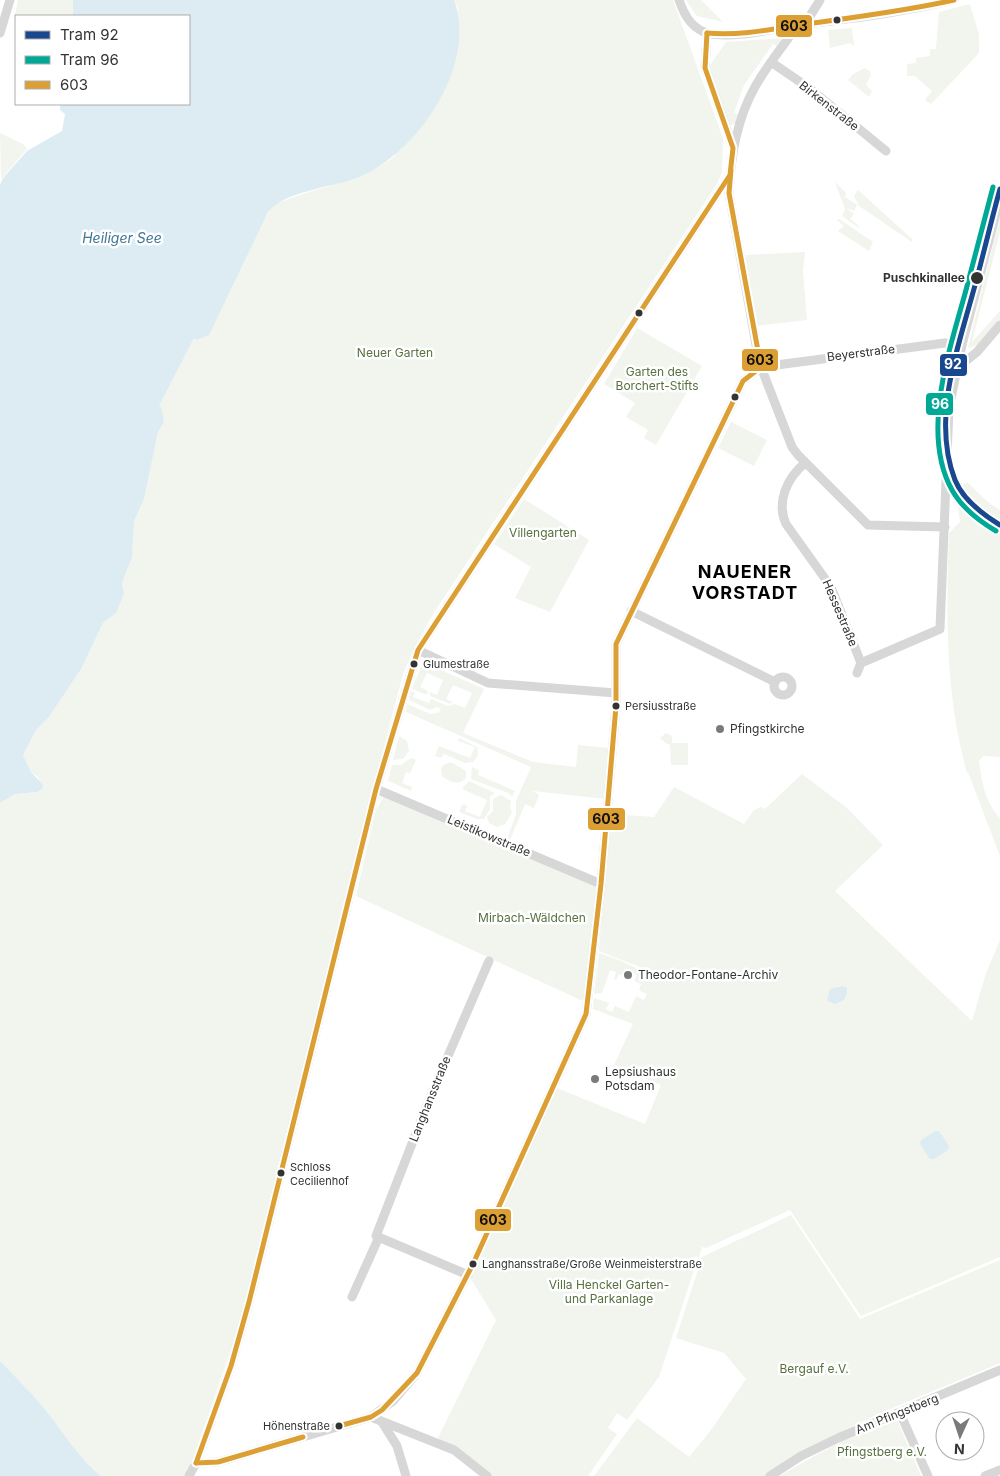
<svg xmlns="http://www.w3.org/2000/svg" width="1000" height="1476" font-family="Inter,sans-serif">
	<style>
		.green { fill: #f1f5ed }
		.water { fill: #ddebf3 }
		.lines { fill: none; stroke-linecap: round; stroke-linejoin: round }
		.minor { stroke: #d7d7d7; stroke-width: 9 }
		.bus-1-casing { stroke: #fff; stroke-width: 9 }
		.bus-1 { stroke: #dc9f34; stroke-width: 5 }
		.tram-1-casing { stroke: #fff; stroke-width: 9 }
		.tram-2-casing { stroke: #fff; stroke-width: 9 }
		.tram-1 { stroke: #19488e; stroke-width: 5 }
		.tram-2 { stroke: #00a995; stroke-width: 5 }
		.bus-dot { fill: #333; stroke: #fff; stroke-width: 2 }
		.poi-dot { fill: #7a7a7a; stroke: #fff; stroke-width: 2 }
		.labels { text-anchor: middle; stroke-width: 5; stroke-linejoin: round; paint-order: stroke }
		.bus-label { font-size: 11px; fill: #333; stroke: #fff; text-anchor: start }
		.street-label { font-size: 12px; fill: #333; stroke: #fff }
		.stop-label { font-size: 12px; font-weight: bold; fill: #333; stroke: #fff; text-anchor: end }
		.park-label { font-size: 12px; fill: #56703f; stroke: #fff }
		.poi-label { font-size: 12px; fill: #333; stroke: #fff; text-anchor: start }
		.water-label { font-size: 14px; font-style: italic; fill: #3f7597; stroke: #fff }
		.district-label { font-size: 18px; font-weight: bold; letter-spacing: 1px; fill: #000; stroke: #fff }
		.line-badge { stroke: #fff; stroke-width: 2 }
		.badge-label { font-size: 14px; text-anchor: middle; font-weight: bold; fill: #fff }
		.pale-badge-label { font-size: 14px; text-anchor: middle; font-weight: bold; fill: #111 }
	</style>
	<rect width="100%" height="100%" fill="#fff"/>
	<g class="green">
		<polygon points="18,0 73,0 73,16 15,15"/>
		<path d="M454,0h219l50,138 -1,34 -5,12 -282,427 -21,37 -11,26 -30,114 -127,518 -53,152 -9,18h-83c-21,-16 -37,-43 -54,-64 -14,-18 -31,-34 -47,-51v-558l15,-9 22,-2 2,-14 -8,-6 -8,-17 13,-25 13,-13 32,-48 22,-46 13,-10 8,-19 -2,-10 3,-9 7,-17 2,-37 10,-22 14,-67 6,-10 -5,-16 35,-68 79,-133c41,-18 85,-21 122,-49l63,-147z"/>
		<polygon points="686,0 701,0 723,22 697,16"/>
		<polygon points="970,4 979,35 979,53 931,104 925,100 932,91 915,76 907,76 907,64 916,63 916,58 930,56 930,49 936,49 939,12"/>
		<polygon points="852,28 854,46 850,43 830,48 828,30"/>
		<polygon points="782,38 778,47 773,44 744,85 734,113 739,115 737,124 730,125 708,68 726,42"/>
		<polygon points="865,68 870,71 871,75 866,85 872,91 869,97 848,80 853,74"/>
		<polygon points="0,133 23,144 27,149 1,179"/>
		<polygon points="835,182 846,193 845,197 857,205 854,211 847,208 854,214 850,219 859,226 859,228 842,216 845,209"/>
		<polygon points="858,190 912,239 912,242 859,206 854,196"/>
		<polygon points="1000,216 1000,232 972,342 1000,311 1000,319 978,345 968,348"/>
		<polygon points="839,219 873,242 869,251 838,231 844,226 837,220"/>
		<polygon points="805,252 803,271 807,320 755,326 745,255"/>
		<polygon points="637,328 702,366 656,445 644,438 648,430 626,417 635,403 604,384"/>
		<polygon points="731,422 767,440 754,466 718,448"/>
		<path d="M967,482l22,21 11,7v247l-17,-1 -4,5c3,22 6,41 21,57v38l-32,-84 -1,1c-22,-78 -21,-160 -18,-240l11,-11 -4,-32z"/>
		<polygon points="524,499 589,540 550,612 515,598 531,567 494,544"/>
		<polygon points="423,662 484,689 463,733 533,762 576,767 578,745 609,748 605,799 533,791 539,795 534,808 525,804 510,840 507,839 516,814 516,801 531,767 406,712 407,704 430,714 438,713 441,709 437,707 430,710 409,700 411,691 415,692 413,697 429,703 431,699 448,706 455,704 465,708 472,693 453,685 446,699 453,702 450,704 430,696 430,692 437,695 443,680 427,673 420,687 428,691 427,695 412,689"/>
		<polygon points="666,733 672,736 672,743 688,743 688,765 671,765 670,745 667,744 660,738"/>
		<polygon points="399,736 407,741 409,751 403,759 393,760"/>
		<polygon points="459,738 477,747 478,755 473,762 465,763 444,754 441,758 435,756 439,746 470,758 475,747 458,741"/>
		<polygon points="411,758 416,760 410,773 406,772 402,783 412,787 411,791 388,781 392,765 401,765"/>
		<path d="M451,762l15,9v7c-7,8 -17,4 -24,-2l-1,-7 2,-4z"/>
		<polygon points="472,767 479,770 478,775 515,791 512,797 508,793 471,779"/>
		<polygon points="802,774 847,808 883,845 835,891 972,1021 986,973 1000,940 1000,1257 861,1316 790,1210 706,1248 702,1247 699,1257 695,1256 692,1266 695,1267 659,1377 627,1420 617,1413 608,1428 617,1434 588,1476 491,1476 438,1438 496,1320 471,1279 557,1088 645,1124 661,1085 614,1065 633,1024 593,1009 594,998 609,1003 606,1009 612,1012 615,1006 629,1012 636,996 644,1000 647,994 639,990 641,984 634,981 637,975 625,969 622,975 619,974 616,980 614,979 616,972 610,970 602,993 594,994 599,953 619,960 656,977 655,973 599,951 609,814 654,817 674,787 744,824 754,810 761,807 765,809"/>
		<polygon points="469,781 495,793 490,796 490,809 484,819 477,819 459,812 463,804 467,806 465,811 480,817 487,800 462,789"/>
		<polygon points="501,795 511,801 510,807 512,813 505,824 497,827 489,823 487,817 493,811 493,799"/>
		<polygon points="384,796 597,886 589,1004 356,896 376,810"/>
		<path d="M791,1215l69,104 140,-59v103c-78,34 -164,63 -234,113h-172l43,-58 52,39 22,-27 35,-51 -22,-26 -48,-15 26,-81z"/>
		<polygon points="897,1420 921,1476 779,1476 840,1442"/>
	</g>
	<g class="water">
		<path d="M73,0h381c24,64 -36,153 -95,177 -26,11 -73,13 -91,35l-59,123 -13,5 -2,-2 -35,68 2,1 3,15 -6,10 -14,67 -10,22 -2,37 -7,17 -3,9 2,10 -8,19 -13,10 -22,46 -32,48 -13,13 -13,25 8,17 12,13 -1,4 -5,3 -22,2 -15,9v-618l3,-7 24,-27 35,-20 3,-17 -5,-4v-6h129v-88h-116z"/>
		<polygon points="843,986 847,988 847,993 844,1000 835,1004 827,1001 830,989"/>
		<polygon points="935,1131 939,1131 949,1146 948,1150 934,1159 930,1159 920,1144 921,1140"/>
		<path d="M0,1361c16,17 33,33 47,51 18,22 32,47 54,64h-101z"/>
	</g>
	<g class="lines">
		<g class="minor">
			<path d="M679,0c5,14 11,26 25,32 26,9 76,-5 103,-8 49,-6 98,-12 147,-24"/>
			<polyline points="805,24 820,0"/>
			<path d="M798,25c-14,20 -30,39 -42,60 -19,33 -25,70 -27,108l30,169 33,85 6,8 70,70 77,2"/>
			<polyline points="0,33 10,0"/>
			<polyline points="707,33 705,68 733,147"/>
			<polyline points="771,62 809,88 886,151"/>
			<polyline points="957,368 977,352 1000,325"/>
			<path d="M805,463c-18,15 -29,39 -19,61l45,63 30,76"/>
			<polyline points="631,611 775,682"/>
			<polyline points="418,650 488,683 616,693"/>
			<polyline points="857,673 861,663 940,629 949,408 962,345 1000,198"/>
			<circle cx="783" cy="686" r="9"/>
			<polyline points="376,789 601,884"/>
			<polyline points="468,1275 376,1236 429,1100 489,961"/>
			<polyline points="352,1297 379,1237"/>
			<polyline points="900,1413 928,1476"/>
			<polyline points="371,1417 454,1450 487,1476"/>
			<polyline points="382,1422 397,1446 406,1476"/>
			<polyline points="196,1463 218,1462 371,1417 393,1401 417,1373 473,1264 586,1014 601,884 616,706 616,644 743,381 761,367 945,343 962,345"/>
			<polyline points="189,1476 196,1463 231,1366 249,1302 376,789 418,650 730,175"/>
			<polyline points="770,1476 801,1456 838,1438 1000,1370"/>
			<polyline points="985,1476 1000,1470"/>
		</g>
		<g class="bus-1-casing">
			<g id="bus-1">
				<path d="M707,33c34,3 66,-4 99,-9 50,-7 99,-13 148,-24"/>
				<polyline points="339,1426 371,1417 382,1410 417,1373 473,1264 586,1014 601,884 616,706 616,644 743,381 761,367 729,193 731,170"/>
				<polyline points="196,1463 231,1366 249,1302 376,789 418,650 730,175 733,148 705,68 707,33"/>
				<polyline points="196,1463 218,1462 303,1437"/>
			</g>
		</g>
		<use href="#bus-1" class="bus-1"/>
		<g class="tram-1-casing">
			<path id="tram-1" d="M1000,189c-10,36 -18,72 -28,107 -16,58 -40,124 -17,184 8,20 27,34 45,45"/>
		</g>
		<g class="tram-2-casing">
			<path id="tram-2" d="M993,187c-9,34 -18,69 -27,103 -16,59 -46,143 -14,200 10,18 27,31 44,41"/>
		</g>
		<use href="#tram-1" class="tram-1"/>
		<use href="#tram-2" class="tram-2"/>
	</g>
	<g class="bus-dot">
		<circle cx="837" cy="20" r="4.5"/>
		<circle cx="977" cy="278" r="7"/>
		<circle cx="639" cy="313" r="4.5"/>
		<circle cx="735" cy="397" r="4.5"/>
		<circle cx="414" cy="664" r="4.5"/>
		<circle cx="616" cy="706" r="4.5"/>
		<circle cx="281" cy="1173" r="4.5"/>
		<circle cx="473" cy="1264" r="4.5"/>
		<circle cx="339" cy="1426" r="4.5"/>
	</g>
	<g class="poi-dot">
		<circle cx="720" cy="729" r="5"/>
		<circle cx="628" cy="975" r="5"/>
		<circle cx="595" cy="1079" r="5"/>
	</g>
	<g class="labels">
		<g class="bus-label">
			<text x="423" y="668">Glumestraße</text>
			<text x="625" y="710">Persiusstraße</text>
			<text x="290" y="1171">Schloss<tspan x="290" dy="14">Cecilienhof</tspan></text>
			<text x="482" y="1268">Langhansstraße/Große Weinmeisterstraße</text>
			<text x="330" y="1430" text-anchor="end">Höhenstraße</text>
		</g>
		<g class="street-label">
			<text transform="translate(829 106) rotate(38)" y="4">Birkenstraße</text>
			<text transform="translate(861 353) rotate(-7)" y="4">Beyerstraße</text>
			<text transform="translate(840 613) rotate(67)" y="4">Hessestraße</text>
			<text transform="translate(489 836) rotate(23)" y="4">Leistikowstraße</text>
			<text transform="translate(430 1099) rotate(-68)" y="4">Langhansstraße</text>
			<text transform="translate(897 1414) rotate(-22)" y="4">Am Pfingstberg</text>
		</g>
		<g class="stop-label">
			<text x="965" y="282">Puschkinallee</text>
		</g>
		<g class="park-label">
			<text x="395" y="357">Neuer Garten</text>
			<text x="657" y="376">Garten des<tspan x="657" dy="14">Borchert-Stifts</tspan></text>
			<text x="543" y="537">Villengarten</text>
			<text x="532" y="922">Mirbach-Wäldchen</text>
			<text x="609" y="1289">Villa Henckel Garten-<tspan x="609" dy="14">und Parkanlage</tspan></text>
			<text x="814" y="1373">Bergauf e.V.</text>
			<text x="882" y="1456">Pfingstberg e.V.</text>
		</g>
		<g class="poi-label">
			<text x="730" y="733">Pfingstkirche</text>
			<text x="638" y="979">Theodor-Fontane-Archiv</text>
			<text x="605" y="1076">Lepsiushaus<tspan x="605" dy="14">Potsdam</tspan></text>
		</g>
		<g class="water-label">
			<text x="122" y="243">Heiliger See</text>
		</g>
		<g class="district-label">
			<text x="745" y="578">NAUENER<tspan x="745" dy="21">VORSTADT</tspan></text>
		</g>
	</g>
	<g class="line-badge">
		<rect x="775" y="14" width="38" height="24" rx="5" fill="#dc9f34"/>
		<rect x="741" y="348" width="38" height="24" rx="5" fill="#dc9f34"/>
		<rect x="939" y="353" width="29" height="24" rx="5" fill="#19488e"/>
		<rect x="925" y="392" width="29" height="24" rx="5" fill="#00a995"/>
		<rect x="587" y="807" width="39" height="24" rx="5" fill="#dc9f34"/>
		<rect x="474" y="1208" width="38" height="24" rx="5" fill="#dc9f34"/>
	</g>
	<g class="badge-label">
		<text x="953" y="369">92</text>
		<text x="940" y="409">96</text>
	</g>
	<g class="pale-badge-label">
		<text x="794" y="31">603</text>
		<text x="760" y="365">603</text>
		<text x="606" y="824">603</text>
		<text x="493" y="1225">603</text>
	</g>
	<rect x="15" y="15" width="175" height="90" fill="#ffffff" stroke="#adadad"/>
	<rect x="25" y="31" width="25" height="8" fill="#19488e" stroke="#adadad"/>
	<text x="60" y="40" font-size="15" fill="#333333">Tram 92</text>
	<rect x="25" y="56" width="25" height="8" fill="#00a995" stroke="#adadad"/>
	<text x="60" y="65" font-size="15" fill="#333333">Tram 96</text>
	<rect x="25" y="81" width="25" height="8" fill="#dc9f34" stroke="#adadad"/>
	<text x="60" y="90" font-size="15" fill="#333333">603</text>
	<g transform="translate(960 1436) rotate(183)"><circle r="24" fill="#ffffff" stroke="#adadad"/>
	<path d="M0-4L9 19L0 12L-9 19Z" fill="#7a7a7a"/>
	<text y="-8" font-size="14" font-weight="bold" text-anchor="middle" fill="#333333">N</text>
	</g>
</svg>
